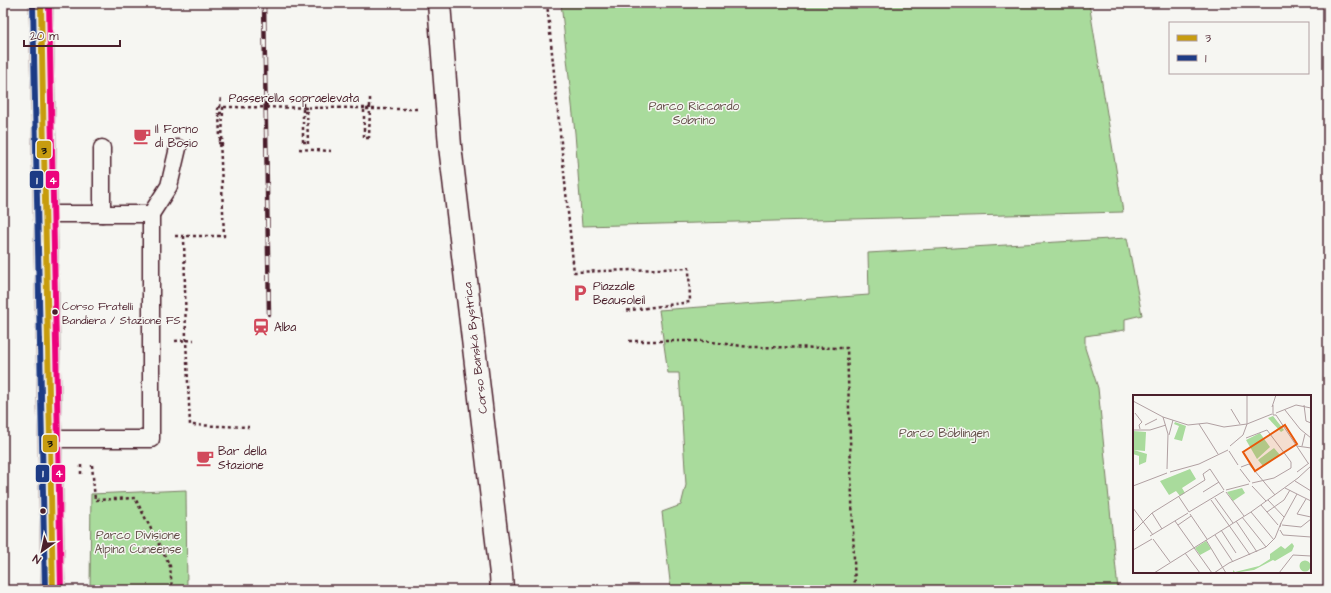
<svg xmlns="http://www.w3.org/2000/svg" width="1331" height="593" font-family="'Architects Daughter',sans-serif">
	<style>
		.green { fill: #a9db9c; stroke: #7a7d64 }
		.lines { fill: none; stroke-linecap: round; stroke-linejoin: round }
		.lane-casing { stroke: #4a1f2b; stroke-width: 19 }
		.street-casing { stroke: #4a1f2b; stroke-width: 25 }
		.secondary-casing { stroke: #4a1f2b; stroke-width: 25 }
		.path { stroke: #4a1f2b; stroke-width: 2.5; stroke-dasharray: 3 3; stroke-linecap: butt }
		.lane { stroke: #f6f6f2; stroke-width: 16 }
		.street { stroke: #f6f6f2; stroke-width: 22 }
		.secondary { stroke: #f6f6f2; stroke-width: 22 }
		.rail-casing { stroke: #4a1f2b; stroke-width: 4.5 }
		.rail { stroke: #f6f6f2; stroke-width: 3; stroke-dasharray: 9; stroke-linecap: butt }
		.path-bridge { stroke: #4a1f2b; stroke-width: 2.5; stroke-dasharray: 3 3; stroke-linecap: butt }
		.bus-1-casing { stroke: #f6f6f2; stroke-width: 9 }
		.bus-2-casing { stroke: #f6f6f2; stroke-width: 9 }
		.bus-3-casing { stroke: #f6f6f2; stroke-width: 9 }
		.bus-1 { stroke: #c79c10; stroke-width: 6 }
		.bus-2 { stroke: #1d3b85; stroke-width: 6 }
		.bus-3 { stroke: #ec047c; stroke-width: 6 }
		.bus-dot { fill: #4a1f2b; stroke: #f6f6f2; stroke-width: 1.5 }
		.labels { text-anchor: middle; stroke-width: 3; stroke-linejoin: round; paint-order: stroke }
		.bus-label { font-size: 11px; fill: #4a1f2b; stroke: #f6f6f2; text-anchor: start }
		.street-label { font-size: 12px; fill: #4a1f2b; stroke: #f6f6f2 }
		.park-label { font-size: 12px; fill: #624e47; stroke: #f6f6f2 }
		.poi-label { font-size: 12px; fill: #4a1f2b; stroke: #f6f6f2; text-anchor: start }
		.inset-road { fill: none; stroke: #b1a0a2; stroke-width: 1 }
		.view { fill: #e8590c; fill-opacity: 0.15; stroke: #e8590c; stroke-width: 2 }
		.inset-edge { fill: none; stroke: #4a1f2b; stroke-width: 2 }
		.line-badge { stroke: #f6f6f2; stroke-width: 1.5 }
		.badge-label { font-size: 11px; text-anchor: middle; font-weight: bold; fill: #fff }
		.pale-badge-label { font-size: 11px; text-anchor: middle; font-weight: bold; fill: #111 }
	</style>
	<rect width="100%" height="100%" fill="#f6f6f2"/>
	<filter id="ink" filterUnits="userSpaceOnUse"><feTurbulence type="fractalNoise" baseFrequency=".025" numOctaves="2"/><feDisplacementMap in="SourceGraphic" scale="8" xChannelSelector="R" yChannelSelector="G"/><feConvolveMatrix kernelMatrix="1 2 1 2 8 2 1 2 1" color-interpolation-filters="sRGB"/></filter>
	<g filter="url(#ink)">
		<g class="green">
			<polygon points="561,3 1089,3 1123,212 582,226 575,133"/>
			<polygon points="1127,238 1142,315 1125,319 1125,330 1085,336 1085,348 1098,388 1118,590 671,590 662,512 681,505 686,485 679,373 668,373 659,310 869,295 868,253"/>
			<polygon points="186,490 187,590 90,590 91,494"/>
		</g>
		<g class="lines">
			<g class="lane-casing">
				<g id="lane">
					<polyline points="46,214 151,214 151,439 50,439"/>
					<polyline points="102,214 102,148"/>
					<polyline points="151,214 169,186 178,148"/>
				</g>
			</g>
			<g class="street-casing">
				<polyline id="street" points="439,3 450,146 501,574 502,590"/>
			</g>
			<g class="secondary-casing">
				<polyline id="secondary" points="41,3 53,590"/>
			</g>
			<g class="path">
				<polyline points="547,3 574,272 689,268 690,302 624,311"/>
				<polyline points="303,97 303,108 307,108 308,144 306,144"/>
				<polyline points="370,98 370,109"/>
				<polyline points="218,107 218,114"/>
				<polyline points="369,138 364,138 364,109 420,109"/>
				<polyline points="303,142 303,108"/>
				<polyline points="221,145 222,145 223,108 220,108 221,96"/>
				<polyline points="299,149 331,151"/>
				<polyline points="175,236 224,236 219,113"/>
				<polyline points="184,236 186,340 190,425 249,427"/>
				<polyline points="175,341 194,340"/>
				<polyline points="629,341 704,341 749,347 847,348 855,590"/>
				<polyline points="81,465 81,476"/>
				<polyline points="92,465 95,500 135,498 170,566 172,590"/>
			</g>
			<use href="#lane" class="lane"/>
			<use href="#street" class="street"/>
			<use href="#secondary" class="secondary"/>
			<g class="rail-casing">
				<polyline id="rail" points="264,3 269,314"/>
			</g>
			<use href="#rail" class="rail"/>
			<g class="path-bridge">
				<polyline points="218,107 370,108 369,138"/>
				<polyline points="304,112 308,112"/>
				<polyline points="219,113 223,113"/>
				<polyline points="303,142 308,142"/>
				<polyline points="218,143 223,143"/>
			</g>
			<g class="bus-1-casing">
				<polyline id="bus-1" points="41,3 53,590"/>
			</g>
			<g class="bus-2-casing">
				<polyline id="bus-2" points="33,3 45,590"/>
			</g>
			<g class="bus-3-casing">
				<polyline id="bus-3" points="49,3 61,590"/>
			</g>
			<use href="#bus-1" class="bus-1"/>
			<use href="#bus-2" class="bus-2"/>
			<use href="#bus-3" class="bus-3"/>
		</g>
	</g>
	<defs>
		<g id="cafe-bare" transform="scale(1.38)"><path d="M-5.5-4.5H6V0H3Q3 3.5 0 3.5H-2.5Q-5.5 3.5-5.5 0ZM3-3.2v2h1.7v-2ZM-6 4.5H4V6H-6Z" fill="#d1495b" stroke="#f6f6f2" stroke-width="2.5" paint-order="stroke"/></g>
		<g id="parking-bare" transform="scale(1.38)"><path d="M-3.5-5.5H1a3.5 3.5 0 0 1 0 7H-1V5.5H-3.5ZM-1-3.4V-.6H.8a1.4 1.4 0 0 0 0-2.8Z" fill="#d1495b" stroke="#f6f6f2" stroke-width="2.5" paint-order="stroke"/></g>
		<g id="station-bare" transform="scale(1.38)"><path d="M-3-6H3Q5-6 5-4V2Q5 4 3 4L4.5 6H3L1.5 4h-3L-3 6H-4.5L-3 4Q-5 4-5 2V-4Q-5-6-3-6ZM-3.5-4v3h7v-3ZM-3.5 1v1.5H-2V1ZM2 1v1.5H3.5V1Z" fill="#d1495b" stroke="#f6f6f2" stroke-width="2.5" paint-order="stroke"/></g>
	</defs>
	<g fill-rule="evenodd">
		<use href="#cafe-bare" x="142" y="136"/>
		<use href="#parking-bare" x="580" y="293"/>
		<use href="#station-bare" x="261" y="327"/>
		<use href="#cafe-bare" x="205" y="458"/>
	</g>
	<g class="bus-dot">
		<circle cx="55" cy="312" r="3.5"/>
		<circle cx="43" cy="511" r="3.5"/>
	</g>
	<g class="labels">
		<g class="bus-label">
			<text x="62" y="310">Corso Fratelli<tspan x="62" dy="14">Bandiera / Stazione FS</tspan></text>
		</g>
		<g class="street-label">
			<text x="294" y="102">Passerella sopraelevata</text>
			<text transform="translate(475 348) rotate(-97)" y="4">Corso Banská Bystrica</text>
		</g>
		<g class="park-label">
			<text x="694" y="110">Parco Riccardo<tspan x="694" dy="14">Sobrino</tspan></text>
			<text x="944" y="437">Parco Böblingen</text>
			<text x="138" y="539">Parco Divisione<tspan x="138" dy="14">Alpina Cuneense</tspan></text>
		</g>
		<g class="poi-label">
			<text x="155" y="133">Il Forno<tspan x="155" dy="14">di Bosio</tspan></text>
			<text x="593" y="290">Piazzale<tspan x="593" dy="14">Beausoleil</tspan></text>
			<text x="274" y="331">Alba</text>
			<text x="218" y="455">Bar della<tspan x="218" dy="14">Stazione</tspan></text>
		</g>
	</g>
	<g transform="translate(1133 395)">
		<rect width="178" height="178" fill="#f6f6f2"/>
		<path d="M140,21l11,14 -3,2 -13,-14zM42,27l11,4 -4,15 -8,-2 5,-13 -5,-2zM0,36l13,1 -1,19 -11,-1 13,4 -1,8 -7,3v-9l-6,-2zM127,38l10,14 -13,12 -11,-19zM141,53l6,7 -17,11 -5,-6zM57,74l6,10 -14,9 3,5 -5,3 -4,-5 -7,4 -9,-14zM109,93l3,5 -12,8 -6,-9zM73,146l5,8 -11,6 -5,-7zM159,148l2,3 -2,5 -17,10 -2,-1 -19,10 -21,3v-3l2,2 24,-6 11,-7v-5l11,-8 4,3zM166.5 171a5.5 5.5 0 1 1 11 0a5.5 5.5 0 1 1-11 0Z" fill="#a9db9c"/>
		<path class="inset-road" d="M0,6l30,16 25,8 19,-2 17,4 23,-3M140,10v10h3l32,48M171,10l2,16 5,2M139,12l4,-12M98,14l9,15M152,15l15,19 11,9M2,18l7,9 -3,3 1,4M143,18l20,-8 15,3M30,22l5,17 -1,35M66,29l19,30M114,29l25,-10M12,30l12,-6M0,35h17l16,-5M36,40l4,-15M113,43l21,-8 24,32v6M97,51l13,-11 4,-11v-29M164,51l14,2M169,51l3,-12M96,56l9,14M108,72l8,-3 26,31M107,74l10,13M37,77l29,-8 29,-14M164,77l12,-9M165,83l13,-12M162,86l16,10M119,88l22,-5 17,-10M0,91l34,-13M119,91l14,15M152,93l26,13M93,95l23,-6M70,97l16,-10M93,97l18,24M46,102l10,15M82,103l18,25M173,104l-9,15 14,3M78,105l39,55M135,105l16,17M128,110l17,20M0,113l20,27M56,117l35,-21M118,117l23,28M134,117l17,-12 6,-10M19,118l10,16M57,119l17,25M109,122l24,30M42,126l37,52M103,126l21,31M148,128l16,-29M45,130l13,-9M149,130l19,2 10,-8M88,135l15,23M147,135l3,5 28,2M0,137l19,-19 53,-33 -2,-6 7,-5 14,21M82,140l18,27M17,141l38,-23M20,144l17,23M73,145l20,33M0,155l19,-11M52,158l15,20M21,178l97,-61 47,-34M81,178l15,-10 37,-16 9,-9 6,-15 -1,4M146,178l14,-18 18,1"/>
		<path class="view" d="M152,30l12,19 -42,27 -12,-19z"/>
		<rect width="178" height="178" class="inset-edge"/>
	</g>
	<g class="line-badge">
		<rect x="36" y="140" width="16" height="19" rx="4" fill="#c79c10"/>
		<rect x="29" y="170" width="15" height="19" rx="4" fill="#1d3b85"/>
		<rect x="45" y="170" width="15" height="19" rx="4" fill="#ec047c"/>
		<rect x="42" y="434" width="16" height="19" rx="4" fill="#c79c10"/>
		<rect x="35" y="464" width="15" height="19" rx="4" fill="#1d3b85"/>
		<rect x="51" y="464" width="15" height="19" rx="4" fill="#ec047c"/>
	</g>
	<g class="badge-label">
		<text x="37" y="184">1</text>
		<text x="53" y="184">4</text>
		<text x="43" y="477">1</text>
		<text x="59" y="477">4</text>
	</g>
	<g class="pale-badge-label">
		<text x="44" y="154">3</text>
		<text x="50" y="447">3</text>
	</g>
	<rect width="1331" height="593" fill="none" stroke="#f6f6f2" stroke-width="16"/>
	<rect x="8" y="8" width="1315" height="577" fill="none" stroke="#4a1f2b" stroke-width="1.5" filter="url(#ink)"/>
	<rect x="1169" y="22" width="140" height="52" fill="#f6f6f2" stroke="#b1a0a2"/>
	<rect x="1177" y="35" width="20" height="6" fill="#c79c10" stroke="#b1a0a2"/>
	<text x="1205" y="42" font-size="12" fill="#4a1f2b">3</text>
	<rect x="1177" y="55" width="20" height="6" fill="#1d3b85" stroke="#b1a0a2"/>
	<text x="1205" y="62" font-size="12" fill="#4a1f2b">1</text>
	<g transform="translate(42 551) rotate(213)" stroke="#f6f6f2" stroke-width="3" paint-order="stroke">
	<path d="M0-3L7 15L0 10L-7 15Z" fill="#4a1f2b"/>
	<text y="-6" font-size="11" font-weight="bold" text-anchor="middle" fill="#4a1f2b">N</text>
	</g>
	<path d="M24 40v6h96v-6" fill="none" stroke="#4a1f2b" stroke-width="2"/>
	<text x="30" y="40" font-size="12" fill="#4a1f2b" stroke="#f6f6f2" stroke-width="3" paint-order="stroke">20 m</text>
</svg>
